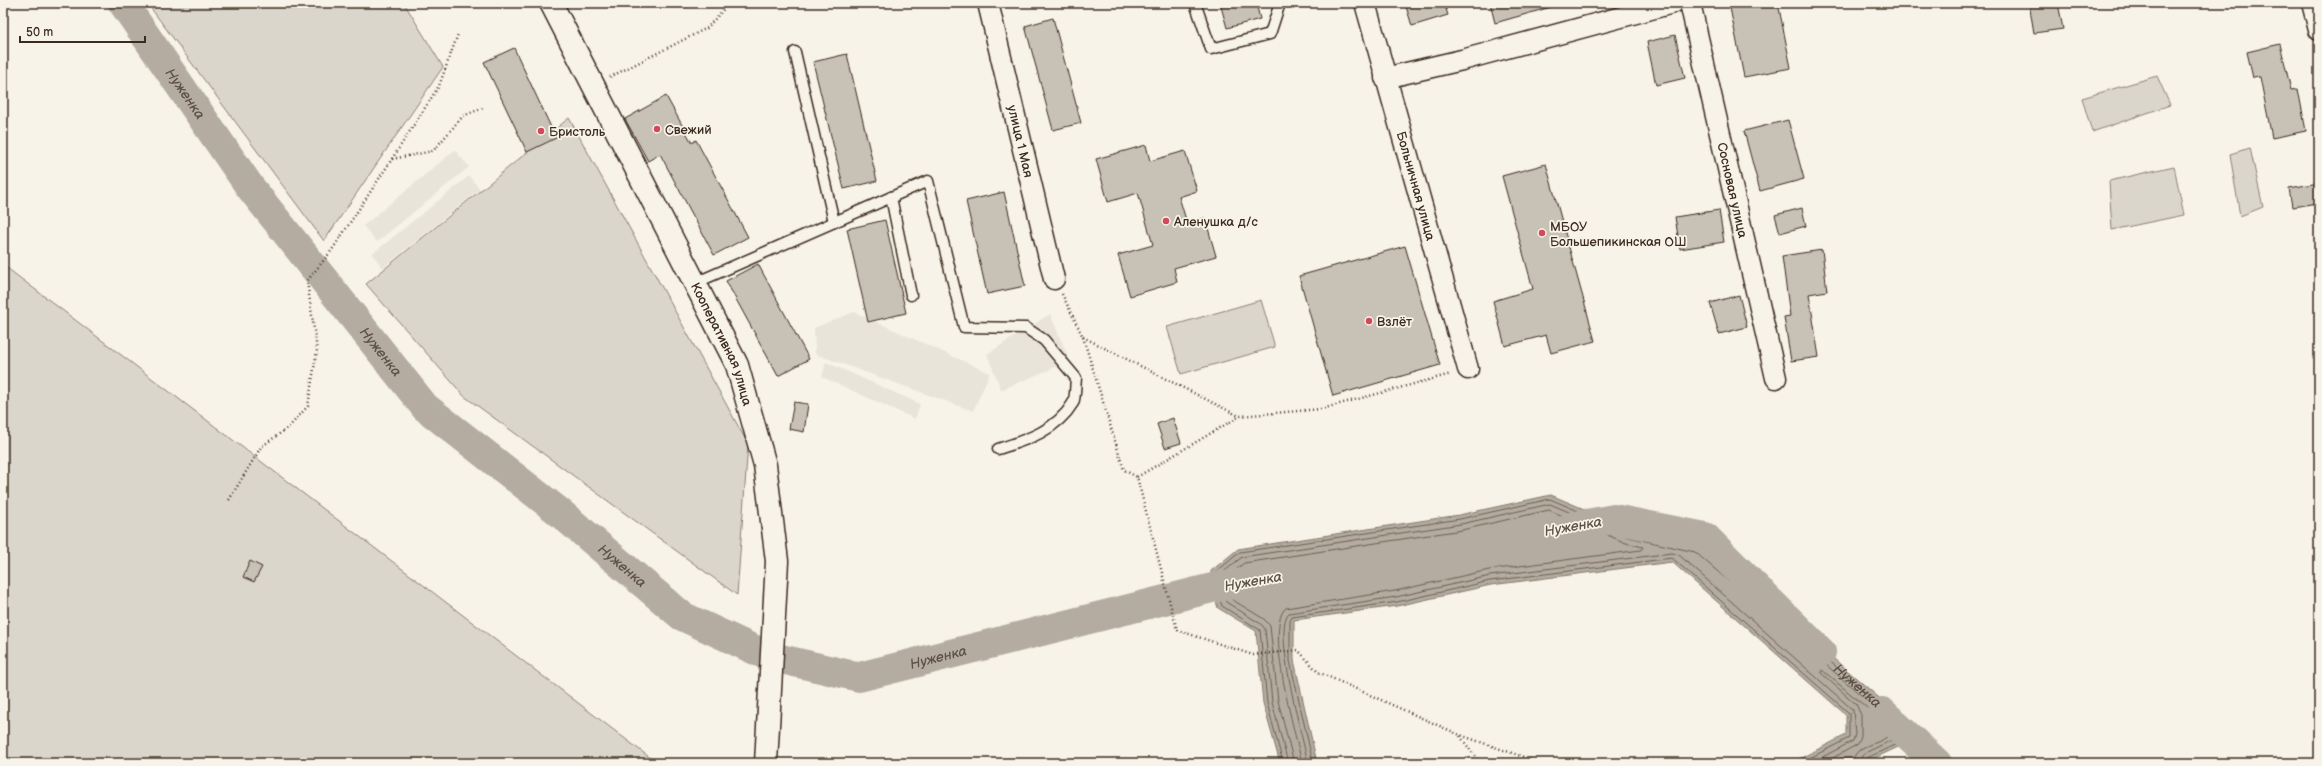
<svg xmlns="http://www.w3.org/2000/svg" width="2322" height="766" font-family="'Balsamiq Sans',sans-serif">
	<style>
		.built { fill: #e9e4d9 }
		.green { fill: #dbd6cb; stroke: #8b8074 }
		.water { fill: #b4aca0; stroke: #84786c }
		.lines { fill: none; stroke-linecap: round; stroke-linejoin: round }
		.shore { stroke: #6b5e52; stroke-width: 1 }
		.river { stroke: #b4aca0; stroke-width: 30 }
		.building { fill: #c8c1b6; stroke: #3b2a1e }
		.lane-casing { stroke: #3b2a1e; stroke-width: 13 }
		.street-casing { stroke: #3b2a1e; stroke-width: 23 }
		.secondary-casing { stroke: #3b2a1e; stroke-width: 25 }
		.path { stroke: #3b2a1e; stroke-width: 2.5; stroke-dasharray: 1 3; stroke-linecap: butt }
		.lane { stroke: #f7f3e8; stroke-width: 10 }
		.street { stroke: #f7f3e8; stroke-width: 20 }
		.secondary { stroke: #f7f3e8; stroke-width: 22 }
		.poi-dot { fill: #d1495b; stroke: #f7f3e8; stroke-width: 1.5 }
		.labels { text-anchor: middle; stroke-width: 3.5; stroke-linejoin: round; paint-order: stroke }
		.poi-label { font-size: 13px; fill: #3b2a1e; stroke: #f7f3e8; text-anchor: start }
		.street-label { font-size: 13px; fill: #3b2a1e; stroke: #f7f3e8 }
		.water-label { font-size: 14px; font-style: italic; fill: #5f5145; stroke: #f7f3e8 }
	</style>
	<rect width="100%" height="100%" fill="#f7f3e8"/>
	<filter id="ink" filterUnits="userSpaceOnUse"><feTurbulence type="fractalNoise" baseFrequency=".025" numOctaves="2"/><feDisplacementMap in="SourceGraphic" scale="8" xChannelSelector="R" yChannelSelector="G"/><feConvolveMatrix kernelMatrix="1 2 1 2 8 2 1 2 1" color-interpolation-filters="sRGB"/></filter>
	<g filter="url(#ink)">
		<g class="built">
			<polygon points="455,150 469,167 377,242 363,226"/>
			<polygon points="469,176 480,189 383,268 372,254"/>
			<polygon points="854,312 990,373 973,411 815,354 814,328"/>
			<polygon points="1050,314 1070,361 1001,390 987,354"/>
			<polygon points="826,362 920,404 915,419 822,377"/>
		</g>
		<g class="green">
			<polygon points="147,3 404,3 443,67 324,241"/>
			<polygon points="2157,76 2170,105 2092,132 2082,98"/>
			<polygon points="569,118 748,444 737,595 464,396 366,284"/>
			<polygon points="2250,148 2263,207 2240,216 2230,154"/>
			<polygon points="2174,166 2184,215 2112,230 2109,181"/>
			<polygon points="3,265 657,763 3,763"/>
			<polygon points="1261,300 1275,347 1181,374 1167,327"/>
		</g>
		<polygon class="water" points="1551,495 1631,529 1699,543 1898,714 1911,741 1864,763 1791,763 1846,735 1846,715 1672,562 1491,585 1397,606 1294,620 1294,660 1317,763 1280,763 1263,703 1256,631 1218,608 1212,588 1211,571 1238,549 1459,515"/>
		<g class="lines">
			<g class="shore">
				<path id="s1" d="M1283,763l-16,-60 -7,-73 -38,-24 -6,-18v-16l24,-20 220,-33 90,-20 80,34 68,14 196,170 11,23 -38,18 -3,5"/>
				<polyline points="1288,763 1272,702 1265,629 1261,624 1226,602 1221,587 1221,574 1242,557 1461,524 1550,504 1628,537 1695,552 1890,720 1898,737 1863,754 1859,763"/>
				<path d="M1294,763l-16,-62 -8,-75 -6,-7 -33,-20 -4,-22 17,-14 218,-33 87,-20 77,33 17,4 -2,3 -152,20 -94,21 -109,17c-22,17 10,128 16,155"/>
				<path d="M1308,763c-5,-24 -36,-135 -19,-150l107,-16 94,-21 182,-23 7,2 174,155 2,24 -2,7 -42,22"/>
				<polyline points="1313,763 1290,661 1290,621 1292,617 1397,602 1490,581 1672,558 1849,713 1849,738 1800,763"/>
				<path d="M1824,763l34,-19 3,-7v-22l-5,-11 -35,-31 1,-3 63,53 5,10c-8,14 -36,8 -37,30"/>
			</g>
			<g class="river">
				<path id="s2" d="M123,3l127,184 175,220 133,104 124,105 86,40 91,21 353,-89 41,-7"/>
				<polyline points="1571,527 1614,519 1705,537 1821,652"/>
				<polyline points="1882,712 1937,763"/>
			</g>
		</g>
		<g class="building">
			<polygon points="1220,3 1256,3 1260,19 1227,28"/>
			<polygon points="1405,3 1444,3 1448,15 1412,26"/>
			<polygon points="1490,3 1550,3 1551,7 1495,23"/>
			<polygon points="1729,3 1778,3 1791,68 1744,77"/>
			<polygon points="2029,3 2058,3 2063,29 2034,33"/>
			<polygon points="1053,18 1081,123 1053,130 1025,26"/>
			<polygon points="1675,35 1685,78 1656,85 1647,42"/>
			<polygon points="2280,44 2291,90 2298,89 2306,131 2272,138 2260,77 2253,78 2247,52"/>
			<polygon points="514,48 556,138 527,152 484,62"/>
			<polygon points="847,54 877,181 844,189 813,62"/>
			<polygon points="666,96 692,143 696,140 748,237 714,255 660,154 648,161 625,119"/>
			<polygon points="1788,120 1804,179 1760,191 1744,131"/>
			<polygon points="1146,145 1150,161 1185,151 1197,191 1179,197 1187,223 1205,218 1216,256 1174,268 1177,282 1130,296 1118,255 1153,245 1138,193 1108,202 1096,159"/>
			<polygon points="1546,164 1595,341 1551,353 1546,335 1505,346 1493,301 1533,289 1502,176"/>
			<polygon points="2319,183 2319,203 2292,207 2289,188"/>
			<polygon points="1004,192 1025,286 987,294 966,201"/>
			<polygon points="1802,208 1806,226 1780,233 1775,215"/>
			<polygon points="1719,210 1724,242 1680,249 1675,217"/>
			<polygon points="885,220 906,313 868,322 847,229"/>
			<polygon points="1405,246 1440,365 1333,396 1299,276"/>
			<polygon points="1822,250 1827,291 1809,294 1819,357 1791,361 1784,317 1790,316 1782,256"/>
			<polygon points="758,264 809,359 778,376 726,281"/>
			<polygon points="1739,295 1747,327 1719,334 1710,303"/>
			<polygon points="794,402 808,404 804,432 789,429"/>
			<polygon points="1173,418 1181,443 1165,448 1157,424"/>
			<polygon points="250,561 262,567 254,582 243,577"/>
		</g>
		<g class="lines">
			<g class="lane-casing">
				<g id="lane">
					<polyline points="1195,3 1211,49 1270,34 1280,3"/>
					<polyline points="795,52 834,222"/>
					<polyline points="891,197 911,295"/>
					<path d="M695,283l233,-102 36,146 62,1 18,12 32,38c-1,7 0,18 -3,25 -16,27 -46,37 -75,46"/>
				</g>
			</g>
			<g class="street-casing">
				<g id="street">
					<path id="s3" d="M988,3l66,276"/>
					<path id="s4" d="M1365,3l103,366"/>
					<path id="s5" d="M1690,3l86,375"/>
					<polyline points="2312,3 2319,30"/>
					<polyline points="1385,78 1462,60 1673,3"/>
				</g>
			</g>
			<g class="secondary-casing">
				<g id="secondary">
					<path id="s6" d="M551,3l186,362 28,100 12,96 -11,202"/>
				</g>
			</g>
			<g class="path">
				<polyline points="610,77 707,28 729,3"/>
				<polyline points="392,159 439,86 458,34"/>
				<polyline points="1062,294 1083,337 1124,470 1137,477 1177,630 1253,655 1298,650 1318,672 1460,735 1541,763"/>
				<polyline points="1083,337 1239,416"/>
				<polyline points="1137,477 1240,416 1321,409 1451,374"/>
				<polyline points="229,500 261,447 289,427 308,406 317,350 307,281 332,250 392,159 433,151 463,116 483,108"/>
				<polyline points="1460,736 1480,763"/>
			</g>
			<use href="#lane" class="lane"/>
			<use href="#street" class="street"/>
			<use href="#secondary" class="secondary"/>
		</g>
	</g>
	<g class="poi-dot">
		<circle cx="657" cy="129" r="4"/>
		<circle cx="541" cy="131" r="4"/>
		<circle cx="1166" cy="221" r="4"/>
		<circle cx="1542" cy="233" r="4"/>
		<circle cx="1369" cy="321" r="4"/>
	</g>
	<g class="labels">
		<g class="poi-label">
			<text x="665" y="134">Свежий</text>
			<text x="549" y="136">Бристоль</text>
			<text x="1174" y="226">Аленушка д/с</text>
			<text x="1550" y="231">МБОУ<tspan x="1550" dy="15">Большепикинская ОШ</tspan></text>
			<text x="1377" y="326">Взлёт</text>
		</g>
		<g class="street-label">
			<text dy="5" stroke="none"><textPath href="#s3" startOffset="142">улица 1 Мая</textPath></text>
			<text dy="5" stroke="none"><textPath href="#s4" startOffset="190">Больничная улица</textPath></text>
			<text dy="5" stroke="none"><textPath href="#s5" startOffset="192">Сосновая улица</textPath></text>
			<text dy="5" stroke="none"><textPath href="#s6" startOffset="382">Кооперативная улица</textPath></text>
		</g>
		<g class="water-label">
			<text dy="5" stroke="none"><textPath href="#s2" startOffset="110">Нуженка</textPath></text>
			<text dy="5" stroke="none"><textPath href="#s2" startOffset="434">Нуженка</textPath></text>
			<text transform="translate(1573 526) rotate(-10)" y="5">Нуженка</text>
			<text dy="5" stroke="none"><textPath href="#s2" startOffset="758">Нуженка</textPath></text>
			<text transform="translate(1253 581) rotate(-10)" y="5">Нуженка</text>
			<text dy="5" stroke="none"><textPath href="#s2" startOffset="1106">Нуженка</textPath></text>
			<text dy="5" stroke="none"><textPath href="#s1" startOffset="929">Нуженка</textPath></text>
		</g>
	</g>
	<rect width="2322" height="766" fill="none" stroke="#f7f3e8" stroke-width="16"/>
	<rect x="8" y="8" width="2306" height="750" fill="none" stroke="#3b2a1e" stroke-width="1.5" filter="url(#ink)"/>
	<path d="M20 36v6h125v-6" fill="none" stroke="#3b2a1e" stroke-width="2"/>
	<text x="26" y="36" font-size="12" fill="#3b2a1e" stroke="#f7f3e8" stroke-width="3" paint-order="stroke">50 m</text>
</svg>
